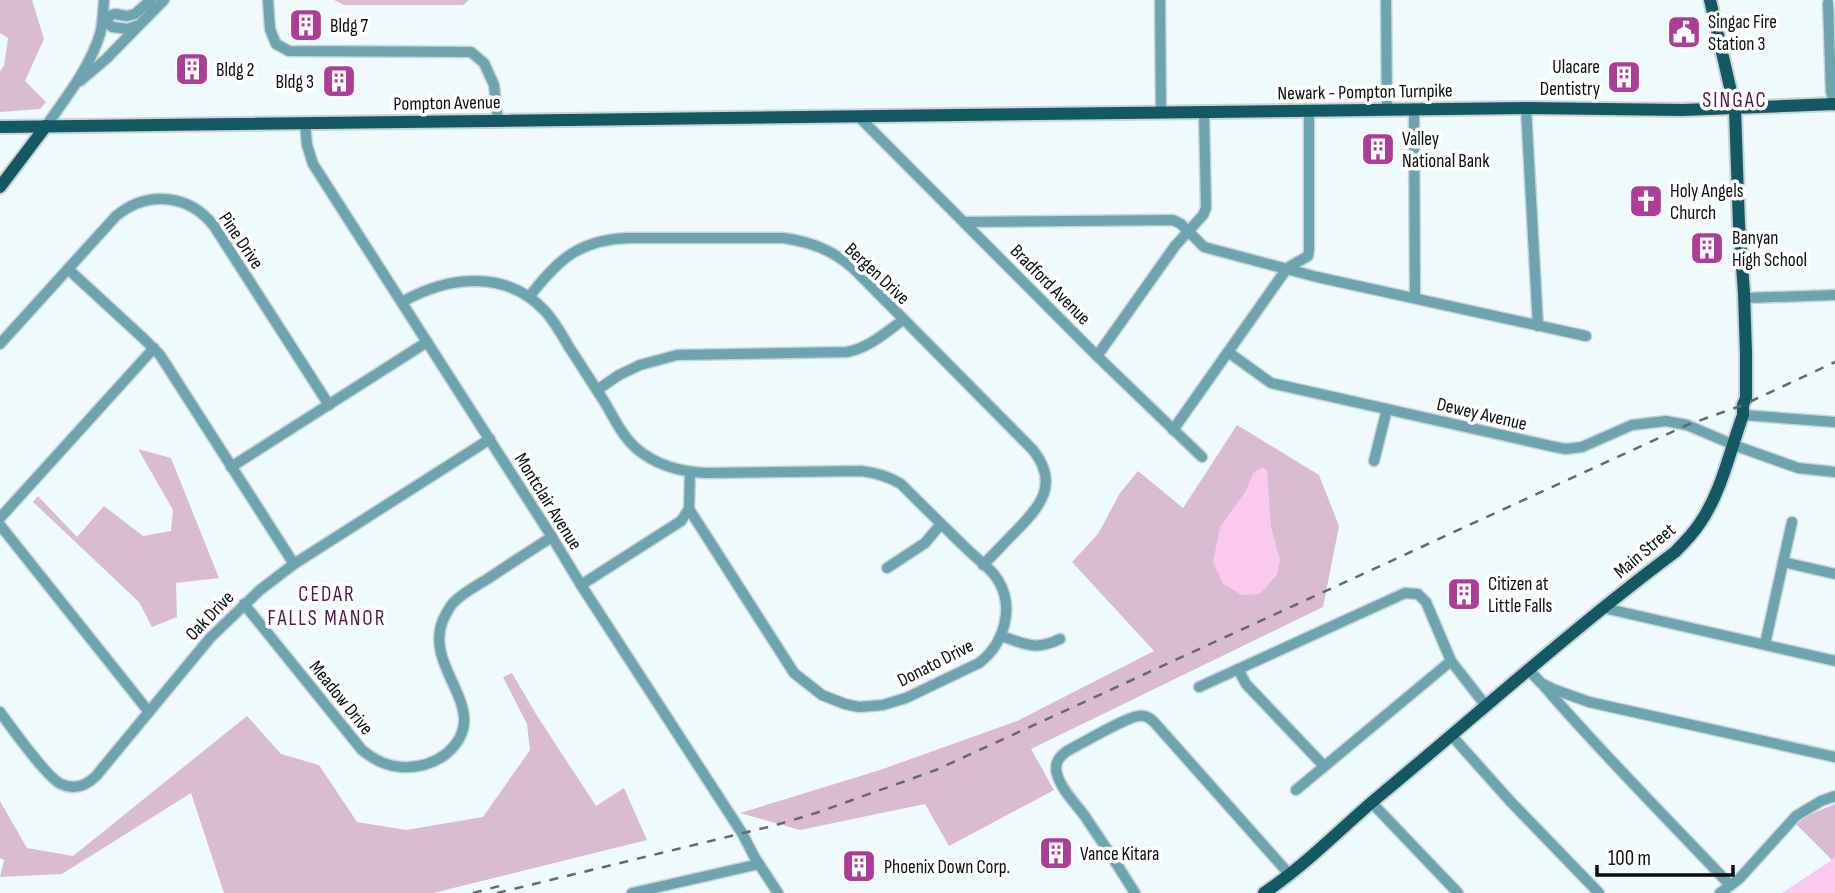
<svg xmlns="http://www.w3.org/2000/svg" width="1835" height="893" font-family="'Sofia Sans Condensed',sans-serif">
	<style>
		.green { fill: #d9bcd1 }
		.water { fill: #fac9ed }
		.lines { fill: none; stroke-linecap: round; stroke-linejoin: round }
		.minor-casing { stroke: #c9d4d6; stroke-width: 13 }
		.major-casing { stroke: #c9d4d6; stroke-width: 16 }
		.minor { stroke: #6ea4af; stroke-width: 10 }
		.major { stroke: #145864; stroke-width: 12 }
		.rail { stroke: #626a6a; stroke-width: 2.5; stroke-dasharray: 9 9; stroke-linecap: butt }
		.labels { text-anchor: middle; stroke-width: 7; stroke-linejoin: round; paint-order: stroke }
		.poi-label { font-size: 19px; fill: #090d0d; stroke: #fff; text-anchor: start }
		.street-label { font-size: 19px; fill: #090d0d; stroke: #fff }
		.neighbourhood-label { font-size: 21px; letter-spacing: 2px; fill: #4f1945; stroke: #fff }
	</style>
	<rect width="100%" height="100%" fill="#eefafc"/>
	<g class="green">
		<polygon points="0,0 32,0 44,39 25,81 46,102 40,109 0,112 0,71 4,66 8,38 0,33"/>
		<polygon points="334,0 469,0 463,5 344,5"/>
		<polygon points="1237,425 1319,475 1339,526 1323,607 1031,749 1054,790 949,846 925,804 800,830 740,813 880,770 1017,721 1154,651 1072,562 1098,534 1120,493 1138,471 1183,508"/>
		<polygon points="138,449 171,458 219,578 176,583 177,617 152,627 139,602 33,502 38,496 77,537 104,506 143,536 171,531 173,510"/>
		<polygon points="512,673 536,714 596,806 624,788 647,840 433,893 224,893 191,793 62,874 0,877 4,860 0,858 0,801 27,848 73,856 247,716 281,754 319,765 357,822 406,830 483,817 530,750 527,724 503,677"/>
		<polygon points="1835,804 1835,856 1832,860 1795,823 1802,818"/>
	</g>
	<g class="water">
		<polygon points="1263,467 1267,471 1271,527 1280,560 1277,575 1260,594 1242,595 1223,584 1213,562 1220,527 1245,492 1254,472"/>
		<polygon points="1835,856 1835,893 1782,893 1832,860"/>
	</g>
	<g class="lines">
		<g class="minor-casing">
			<g id="minor">
				<polyline points="268,0 270,29 276,44 289,51 471,52 484,63 494,85 498,121"/>
				<polyline points="1160,0 1161,113"/>
				<polyline points="1386,0 1387,110"/>
				<polyline points="1828,3 1831,92 1835,106"/>
				<polyline points="103,18 115,14 127,16 135,14 151,0"/>
				<polyline points="103,18 112,27 128,29 136,26"/>
				<polyline points="80,81 106,59 164,0"/>
				<polyline points="1526,108 1538,326"/>
				<polyline points="1414,110 1415,298"/>
				<polyline points="858,116 1097,356 1202,457"/>
				<polyline points="305,123 307,145 313,164 552,537 581,585 742,833 755,858 778,893"/>
				<path d="M46,126c20,-28 44,-59 54,-92 3,-11 3,-23 4,-34"/>
				<polyline points="964,222 1173,220 1181,224 1204,247 1317,277 1586,336"/>
				<polyline points="68,269 143,338 160,355 294,564"/>
				<path d="M529,297c29,-37 49,-57 99,-59h155c28,4 50,12 71,31l179,181c27,34 7,57 -18,82 -11,11 -21,22 -32,33"/>
				<polyline points="1745,298 1835,295"/>
				<path d="M402,302c46,-26 104,-33 143,9 10,11 17,24 24,36 12,18 23,36 35,54 10,17 18,35 33,48 20,17 44,23 70,24l154,-2c16,2 27,5 40,13 22,22 44,44 66,65 10,10 24,19 31,31 17,28 6,64 -19,83l-73,35 -23,7 -24,2 -14,-3 -23,-9 -28,-22 -105,-164 1,-37"/>
				<path d="M0,344l116,-128c31,-26 73,-22 98,10l115,179"/>
				<polyline points="1228,352 1271,383 1555,447 1566,449 1582,447 1632,425 1666,421 1687,425 1739,447 1798,468 1835,472"/>
				<polyline points="1097,356 1175,246 1203,215 1206,208 1204,112"/>
				<path d="M597,390l22,-15 21,-10 37,-10 170,-3c22,-4 39,-20 56,-32"/>
				<polyline points="1743,415 1835,422"/>
				<polyline points="1173,430 1283,274 1289,267 1308,256 1309,250 1309,111"/>
				<polyline points="1374,461 1387,409"/>
				<polyline points="231,467 427,342"/>
				<polyline points="0,518 154,348"/>
				<polyline points="0,525 149,712"/>
				<polyline points="1783,562 1835,574"/>
				<polyline points="887,568 925,543 941,524"/>
				<polyline points="581,585 681,521 689,509"/>
				<path d="M244,604l118,146c12,10 24,16 39,17 16,1 32,-3 45,-13 51,-43 -24,-84 -3,-134 3,-6 6,-13 11,-18 10,-10 24,-17 35,-24 21,-14 42,-28 63,-41"/>
				<polyline points="1604,608 1835,661"/>
				<path d="M1001,636c25,8 34,15 59,3"/>
				<polyline points="1765,644 1792,522"/>
				<polyline points="1238,669 1246,684 1324,766"/>
				<polyline points="1529,670 1541,683 1553,689 1589,702 1835,757"/>
				<path d="M1544,686c59,69 124,133 186,199"/>
				<polyline points="1199,687 1405,593 1418,594 1426,602 1451,661 1486,706"/>
				<path d="M0,712c11,15 47,66 61,72 13,6 25,2 35,-8l114,-138 50,-48 34,-26 196,-125"/>
				<polyline points="1452,736 1510,801 1599,893"/>
				<polyline points="1296,790 1451,661"/>
				<polyline points="1372,803 1458,893"/>
				<polyline points="632,893 759,864"/>
				<path d="M1135,893c-16,-26 -33,-52 -51,-78 -9,-12 -23,-26 -27,-41 -3,-11 2,-17 10,-23 14,-7 59,-34 72,-35 6,-1 11,2 15,6l136,153"/>
				<polyline points="1720,893 1739,879 1796,816 1821,801 1835,796"/>
			</g>
		</g>
		<g class="major-casing">
			<g id="major">
				<polyline points="0,127 1526,108 1683,110 1835,104"/>
				<polyline points="0,187 46,126"/>
				<path d="M1264,893c42,-28 76,-64 114,-96 99,-82 194,-168 297,-245 9,-9 18,-18 25,-29 22,-32 30,-73 43,-108v-10l3,-7v-45l-2,-60 -5,-68 -4,-116 -25,-109"/>
			</g>
		</g>
		<use href="#minor" class="minor"/>
		<use href="#major" class="major"/>
		<g class="rail">
			<polyline points="473,893 507,884"/>
			<polyline points="497,893 776,825 816,813 936,770 1687,425 1743,405 1835,362"/>
		</g>
	</g>
	<defs>
		<g id="building-square" transform="scale(1.75)"><rect x="-9" y="-9" width="18" height="18" rx="4" fill="#ad3d99" stroke="#fff"/><path d="M-4-6H4V6H1V3H-1V6H-4ZM-2.5-4.3h1.7v1.8h-1.7ZM.8-4.3h1.7v1.8H.8ZM-2.5-1h1.7V.8h-1.7ZM.8-1h1.7V.8H.8Z" fill="#fff"/></g>
		<g id="civic-square" transform="scale(1.75)"><rect x="-9" y="-9" width="18" height="18" rx="4" fill="#ad3d99" stroke="#fff"/><path d="M-.6-6.5H3V-4.5H.6V-3L4-1V1h2V6H-6V1h2V-1L-.6-3ZM-1.2 2.5V6h2.4V2.5Z" fill="#fff"/></g>
		<g id="church-square" transform="scale(1.75)"><rect x="-9" y="-9" width="18" height="18" rx="4" fill="#ad3d99" stroke="#fff"/><path d="M-1.2-6h2.4v3.5h3.3v2.4h-3.3V6h-2.4V-.1h-3.3v-2.4h3.3Z" fill="#fff"/></g>
	</defs>
	<g fill-rule="evenodd">
		<use href="#building-square" x="306" y="25"/>
		<use href="#civic-square" x="1684" y="32"/>
		<use href="#building-square" x="192" y="69"/>
		<use href="#building-square" x="1624" y="77"/>
		<use href="#building-square" x="339" y="81"/>
		<use href="#building-square" x="1378" y="149"/>
		<use href="#church-square" x="1646" y="201"/>
		<use href="#building-square" x="1707" y="248"/>
		<use href="#building-square" x="1464" y="594"/>
		<use href="#building-square" x="1056" y="853"/>
		<use href="#building-square" x="859" y="866"/>
	</g>
	<g class="labels">
		<g class="poi-label">
			<text x="1708" y="28">Singac Fire<tspan x="1708" dy="22">Station 3</tspan></text>
			<text x="330" y="32">Bldg 7</text>
			<text x="1600" y="73" text-anchor="end">Ulacare<tspan x="1600" dy="22">Dentistry</tspan></text>
			<text x="216" y="76">Bldg 2</text>
			<text x="314" y="88" text-anchor="end">Bldg 3</text>
			<text x="1402" y="145">Valley<tspan x="1402" dy="22">National Bank</tspan></text>
			<text x="1670" y="197">Holy Angels<tspan x="1670" dy="22">Church</tspan></text>
			<text x="1732" y="244">Banyan<tspan x="1732" dy="22">High School</tspan></text>
			<text x="1488" y="590">Citizen at<tspan x="1488" dy="22">Little Falls</tspan></text>
			<text x="1080" y="860">Vance Kitara</text>
			<text x="884" y="873">Phoenix Down Corp.</text>
		</g>
		<g class="street-label">
			<text transform="translate(1365 91) rotate(-1)" y="7">Newark - Pompton Turnpike</text>
			<text transform="translate(447 102) rotate(-1)" y="7">Pompton Avenue</text>
			<text transform="translate(242 240) rotate(56)" y="7">Pine Drive</text>
			<text transform="translate(878 273) rotate(43)" y="7">Bergen Drive</text>
			<text transform="translate(1051 284) rotate(45)" y="7">Bradford Avenue</text>
			<text transform="translate(1482 413) rotate(13)" y="7">Dewey Avenue</text>
			<text transform="translate(549 501) rotate(58)" y="7">Montclair Avenue</text>
			<text transform="translate(1644 550) rotate(-40)" y="7">Main Street</text>
			<text transform="translate(209 615) rotate(-46)" y="7">Oak Drive</text>
			<text transform="translate(935 662) rotate(-27)" y="7">Donato Drive</text>
			<text transform="translate(342 697) rotate(51)" y="7">Meadow Drive</text>
		</g>
		<g class="neighbourhood-label">
			<text x="1735" y="107">SINGAC</text>
			<text x="327" y="601">CEDAR<tspan x="327" dy="24">FALLS MANOR</tspan></text>
		</g>
	</g>
	<path d="M1597 865v10h136v-10" fill="none" stroke="#090d0d" stroke-width="3.5"/>
	<text x="1608" y="865" font-size="21" fill="#090d0d" stroke="#ffffff" stroke-width="5" paint-order="stroke">100 m</text>
</svg>
